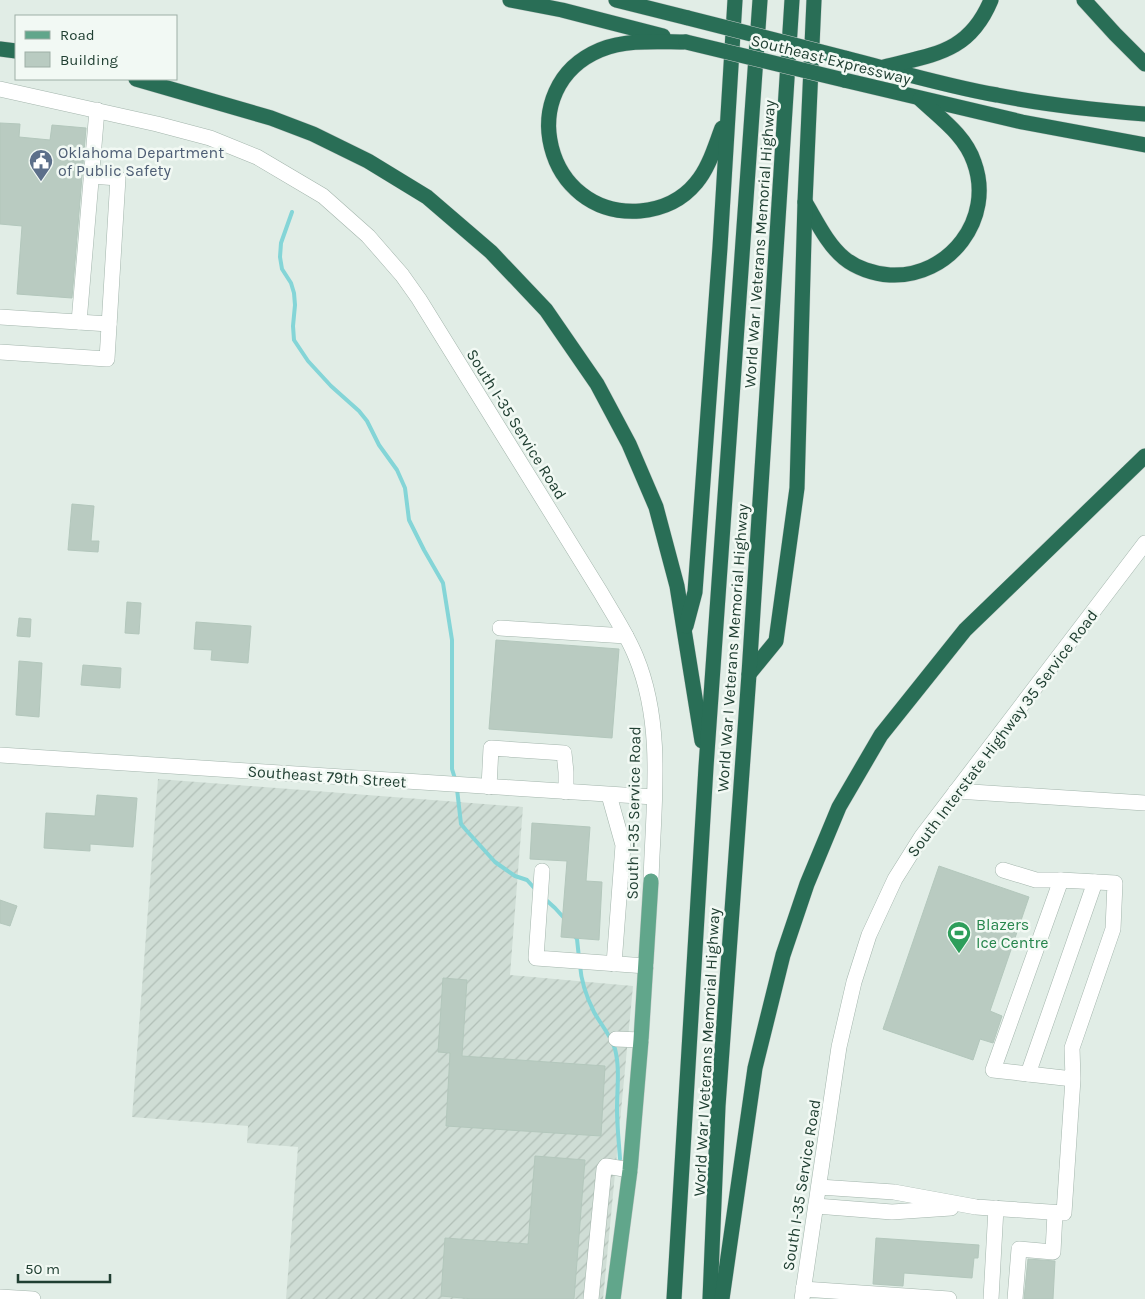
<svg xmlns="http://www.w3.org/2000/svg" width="1145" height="1299" font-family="Karla,sans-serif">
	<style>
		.industrial { fill: url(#industrial-furrows) }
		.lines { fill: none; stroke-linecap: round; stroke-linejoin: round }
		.stream { stroke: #84d5d7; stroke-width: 4 }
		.building { fill: #b9cbc1; stroke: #b3c7bc }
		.minor-casing { stroke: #a3b5ac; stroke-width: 16 }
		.major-casing { stroke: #c1c9c6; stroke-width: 16 }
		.highway-casing { stroke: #c1c9c6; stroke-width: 16 }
		.minor { stroke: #fff; stroke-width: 15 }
		.major { stroke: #61a68b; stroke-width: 15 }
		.highway { stroke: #296e56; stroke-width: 15 }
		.highway-bridge-casing { stroke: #c1c9c6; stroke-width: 16; stroke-linecap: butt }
		.highway-bridge { stroke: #296e56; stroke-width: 15 }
		.labels { text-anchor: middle; stroke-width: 5; stroke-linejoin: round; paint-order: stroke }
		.street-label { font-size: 16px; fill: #203f32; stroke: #f2f9f4 }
		.service-label { font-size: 16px; fill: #4e5e75; stroke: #f2f9f4; text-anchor: start }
		.leisure-label { font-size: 16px; fill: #27864d; stroke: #f2f9f4; text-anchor: start }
	</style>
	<defs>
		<pattern id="industrial-furrows" width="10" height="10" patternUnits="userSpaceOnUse" patternTransform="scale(1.25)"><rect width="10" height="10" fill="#cfddd5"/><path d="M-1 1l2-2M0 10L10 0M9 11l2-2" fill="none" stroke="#b1bfb7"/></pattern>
	</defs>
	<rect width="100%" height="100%" fill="#e1ede6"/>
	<polygon class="industrial" points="158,779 523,807 510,975 633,986 603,1299 286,1299 298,1147 247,1143 248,1126 132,1117"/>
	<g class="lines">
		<g class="stream">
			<polyline points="292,212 281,243 280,257 282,269 291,283 294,293 295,305 293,326 294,340 308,361 331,386 359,411 367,421 379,445 397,470 405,488 409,520 424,550 443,583 452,640 452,769 456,782"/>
			<polyline points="457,789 461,824 466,830 495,862 515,876 527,880 537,891"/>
			<polyline points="545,899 555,908 565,919"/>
			<polyline points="573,934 577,939 579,958"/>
			<path d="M580,965c1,16 7,33 14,47 7,13 16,22 21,37 5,19 2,40 2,60 0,17 2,34 3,50"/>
		</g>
	</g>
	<g class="building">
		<polygon points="0,123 20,124 19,137 50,140 52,125 86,128 72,298 17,294 22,226 0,224"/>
		<polygon points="72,504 94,506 91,541 99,541 98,552 68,550"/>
		<polygon points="127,602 141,603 139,634 125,633"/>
		<polygon points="19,618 31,619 30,637 17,636"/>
		<polygon points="196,622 251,626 248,663 211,660 212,650 194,649"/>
		<polygon points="496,640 619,649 612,738 489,729"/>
		<polygon points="19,661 42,663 39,717 16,715"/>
		<polygon points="83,665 121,668 120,688 81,685"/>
		<polygon points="97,795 137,798 133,847 90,844 90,851 44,848 46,813 95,816"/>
		<polygon points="532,823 590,827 586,881 602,882 599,940 561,937 567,861 530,859"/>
		<polygon points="939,866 1029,897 990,1011 1002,1016 993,1043 980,1039 973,1060 883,1029"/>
		<polygon points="0,900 17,906 10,926 0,923"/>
		<polygon points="443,978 467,980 462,1056 605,1066 601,1136 446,1126 450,1053 438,1052"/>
		<polygon points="535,1156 585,1160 574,1299 473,1299 441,1296 445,1238 528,1244"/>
		<polygon points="876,1238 979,1245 978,1258 974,1258 972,1278 904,1273 903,1286 873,1284"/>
		<polygon points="1028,1259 1055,1261 1053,1299 1024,1299"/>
	</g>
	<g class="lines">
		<g class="minor-casing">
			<g id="minor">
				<path d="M0,89l157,35 53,14 47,19 66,39 45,40 34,39 17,24 182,294c12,21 26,41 35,64 29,70 17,150 15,224"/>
				<polyline points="0,317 109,324"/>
				<polyline points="79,322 97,110"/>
				<polyline points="0,352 107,359 118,178 91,176"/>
				<polyline points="500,628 626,636"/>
				<polyline points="0,755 654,797"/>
				<polyline points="489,787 491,748 564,753 566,772 566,792"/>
				<polyline points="956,791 1145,803"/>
				<polyline points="609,795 623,845 614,964"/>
				<polyline points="1003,870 1036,880 1061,880"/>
				<polyline points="542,871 536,958 646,966"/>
				<polyline points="616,1039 641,1040"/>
				<polyline points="1028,1074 1095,882"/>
				<polyline points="819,1187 894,1192 976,1207 1064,1213 1073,1079 993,1070 1061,880 1115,883 1113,929 1072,1048 1073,1079"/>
				<polyline points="816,1206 892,1212 951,1208"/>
				<polyline points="803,1289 949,1299"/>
				<polyline points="0,1297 33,1299"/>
				<polyline points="591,1299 604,1169 606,1166 630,1170"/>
				<polyline points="802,1299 839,1047 854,982 869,935 895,879 922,836 1145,543"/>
				<polyline points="991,1299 996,1208"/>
				<polyline points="1015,1299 1019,1249 1053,1252 1055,1213"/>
			</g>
		</g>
		<g class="major-casing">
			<polyline id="major" points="613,1299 630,1170 641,1040 651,881"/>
		</g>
		<g class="highway-casing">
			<g id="highway">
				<polyline points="510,0 562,10 663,36"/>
				<polyline points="616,0 688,18"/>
				<polyline points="1084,0 1115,34 1145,64"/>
				<path d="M686,42c-28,0 -59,-3 -86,8 -88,37 -55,168 40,161 22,-2 42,-11 56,-28 13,-15 19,-37 26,-55"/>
				<polyline points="0,49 16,51"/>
				<path d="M845,58c51,13 101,28 152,37 49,10 98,15 148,19"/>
				<path d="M884,67c50,-13 85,-14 107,-67"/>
				<polyline points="136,79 271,118 313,134 368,161 427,197 491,252 546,310 597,384 629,444 656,507 677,586 702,741"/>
				<polyline points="844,80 1022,122 1145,145"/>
				<path d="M805,202c11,18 22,42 39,56 12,10 30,16 46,17 59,3 105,-56 84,-113 -9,-27 -34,-44 -54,-63"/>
				<polyline points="686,626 695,592 720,247 735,0"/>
				<polyline points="749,674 776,641 797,488 805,202 814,0"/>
				<polyline points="674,1299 706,767 760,0"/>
				<polyline points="710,1299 718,1106 749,674 792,0"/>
				<polyline points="722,1299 755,1068 783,955 807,884 839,807 881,735 965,630 1145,456"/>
			</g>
		</g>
		<use href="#minor" class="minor"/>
		<use href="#major" class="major"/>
		<use href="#highway" class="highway"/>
		<g class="highway-bridge-casing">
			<g id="highway-bridge">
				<polyline points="688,18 845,58"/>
				<polyline points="686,42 844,80"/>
			</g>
		</g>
		<use href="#highway-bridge" class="highway-bridge"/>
	</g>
	<defs>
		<g id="civic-pin" transform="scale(1.25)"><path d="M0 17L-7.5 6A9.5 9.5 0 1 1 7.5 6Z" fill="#5c6f8a" stroke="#f2f9f4"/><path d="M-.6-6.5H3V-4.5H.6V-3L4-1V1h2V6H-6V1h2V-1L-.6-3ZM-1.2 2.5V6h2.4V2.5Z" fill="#fff"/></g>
		<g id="stadium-pin" transform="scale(1.25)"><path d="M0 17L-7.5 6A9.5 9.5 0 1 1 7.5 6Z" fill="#2e9e5b" stroke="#f2f9f4"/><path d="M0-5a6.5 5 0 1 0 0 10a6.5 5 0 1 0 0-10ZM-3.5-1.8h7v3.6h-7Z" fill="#fff"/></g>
	</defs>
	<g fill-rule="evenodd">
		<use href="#civic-pin" x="41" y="161"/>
		<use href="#stadium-pin" x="959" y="933"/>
	</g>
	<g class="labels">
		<g class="street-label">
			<text transform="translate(831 59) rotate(14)" y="6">Southeast Expressway</text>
			<text transform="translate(759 244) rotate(-86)" y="6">World War I Veterans Memorial Highway</text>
			<text transform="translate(517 424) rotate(58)" y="6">South I-35 Service Road</text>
			<text transform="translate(732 648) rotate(-86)" y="6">World War I Veterans Memorial Highway</text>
			<text transform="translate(1002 733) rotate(-53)" y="6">South Interstate Highway 35 Service Road</text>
			<text transform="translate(327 776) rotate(4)" y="6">Southeast 79th Street</text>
			<text transform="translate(633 813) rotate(-89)" y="6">South I-35 Service Road</text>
			<text transform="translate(706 1052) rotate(-87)" y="6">World War I Veterans Memorial Highway</text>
			<text transform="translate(801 1185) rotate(-81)" y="6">South I-35 Service Road</text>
		</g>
		<g class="service-label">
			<text x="58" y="158">Oklahoma Department<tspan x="58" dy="18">of Public Safety</tspan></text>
		</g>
		<g class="leisure-label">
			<text x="976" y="930">Blazers<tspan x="976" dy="18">Ice Centre</tspan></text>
		</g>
	</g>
	<rect x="15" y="15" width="162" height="65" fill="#f2f9f4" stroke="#9eafa6"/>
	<rect x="25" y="31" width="25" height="8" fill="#61a68b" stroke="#9eafa6"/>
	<text x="60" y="40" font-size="15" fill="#203f32">Road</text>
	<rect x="25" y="52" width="25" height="15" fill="#b9cbc1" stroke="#9eafa6"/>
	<text x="60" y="65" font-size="15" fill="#203f32">Building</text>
	<path d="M18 1274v8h92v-8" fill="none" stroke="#203f32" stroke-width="2.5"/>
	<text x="25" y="1274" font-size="15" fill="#203f32" stroke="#f2f9f4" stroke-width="4" paint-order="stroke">50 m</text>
</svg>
